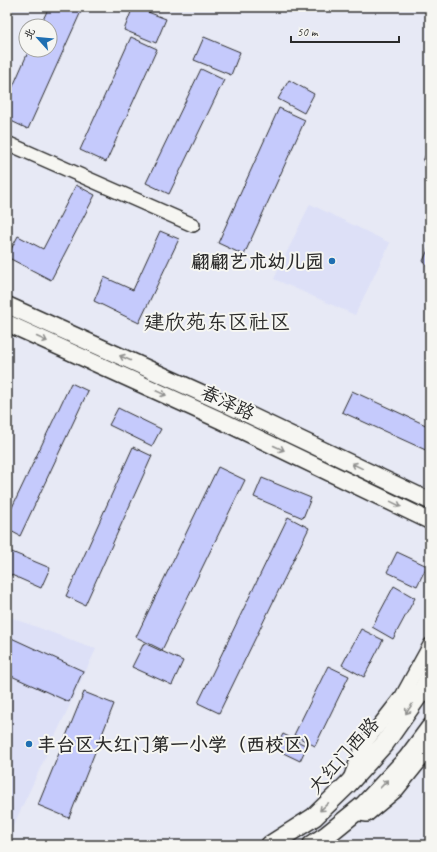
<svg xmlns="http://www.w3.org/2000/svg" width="437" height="852" font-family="Caveat,'LXGW WenKai TC',sans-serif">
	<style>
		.built { fill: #dde0f7 }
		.building { fill: #c5cafc; stroke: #2b2b2b }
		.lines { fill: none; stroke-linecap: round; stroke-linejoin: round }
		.minor-casing { stroke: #2b2b2b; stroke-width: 16 }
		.tertiary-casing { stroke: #2b2b2b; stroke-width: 19 }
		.secondary-casing { stroke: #2b2b2b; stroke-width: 21 }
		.minor { stroke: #f6f6f2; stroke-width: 13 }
		.tertiary { stroke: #f6f6f2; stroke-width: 16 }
		.secondary { stroke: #f6f6f2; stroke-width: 18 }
		.oneway { stroke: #90908e }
		.poi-dot { fill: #1f6fb2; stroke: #f6f6f2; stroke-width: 1.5 }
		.labels { text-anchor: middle; stroke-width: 4; stroke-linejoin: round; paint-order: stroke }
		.poi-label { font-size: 19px; font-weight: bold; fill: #2b2b2b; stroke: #f6f6f2; text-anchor: end }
		.street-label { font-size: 19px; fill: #2b2b2b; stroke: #f6f6f2 }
		.quarter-label { font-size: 21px; fill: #2b2b2b; stroke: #f6f6f2 }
	</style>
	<rect width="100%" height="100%" fill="#e7e9f5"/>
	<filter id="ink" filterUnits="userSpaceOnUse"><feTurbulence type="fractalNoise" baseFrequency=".025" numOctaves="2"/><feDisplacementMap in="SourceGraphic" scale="8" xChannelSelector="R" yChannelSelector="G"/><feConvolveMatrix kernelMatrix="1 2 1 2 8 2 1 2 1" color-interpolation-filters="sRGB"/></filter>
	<g filter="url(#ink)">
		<g class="built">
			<polygon points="310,204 390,243 355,315 274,279"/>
			<polygon points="7,616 96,649 7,839"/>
		</g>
		<g class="building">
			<polygon points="49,7 83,7 28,129 7,119 7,100 29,50 50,50 50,26 40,26"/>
			<polygon points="133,7 135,7 166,19 156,43 124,30"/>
			<polygon points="131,37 157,49 106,162 80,150"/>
			<polygon points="204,37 240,52 231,75 194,60"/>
			<polygon points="201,69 224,80 169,194 146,183"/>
			<polygon points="289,80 314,94 304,113 278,99"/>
			<polygon points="279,108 305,120 244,255 218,243"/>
			<polygon points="430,145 430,164 423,161"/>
			<polygon points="7,150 12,153 7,164"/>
			<polygon points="76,185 95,195 51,280 7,257 18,236 43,249"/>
			<polygon points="160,231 179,239 139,323 94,301 104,277 133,290"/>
			<polygon points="430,245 430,270 423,261"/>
			<polygon points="71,383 88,391 20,536 7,529 7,518"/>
			<polygon points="352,391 430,427 430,452 342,412"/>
			<polygon points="118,408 161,429 152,446 109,425"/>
			<polygon points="133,447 152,456 85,605 66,596"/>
			<polygon points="218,467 245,480 162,650 136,637"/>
			<polygon points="262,478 311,498 303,518 254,497"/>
			<polygon points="288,517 309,528 219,713 198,703"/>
			<polygon points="7,550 50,568 41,588 7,573"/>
			<polygon points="397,552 427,566 417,586 387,572"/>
			<polygon points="394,586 415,598 393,639 372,627"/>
			<polygon points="361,629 383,640 364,677 342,665"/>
			<polygon points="7,636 83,671 69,702 7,674"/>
			<polygon points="144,643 183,661 172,685 132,667"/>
			<polygon points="328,666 349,676 315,746 294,735"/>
			<polygon points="84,692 114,704 69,818 38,805"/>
			<polygon points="283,734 307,746 300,761 275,749"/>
		</g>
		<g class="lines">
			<g class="minor-casing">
				<g id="minor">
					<polyline points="7,143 193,225"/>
					<polyline points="351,776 362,747 402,696 430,645"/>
					<polyline points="353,813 367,815 397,790 430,749"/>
				</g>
			</g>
			<g class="tertiary-casing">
				<g id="tertiary">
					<polyline points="7,305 228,405 430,501"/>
					<polyline points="7,323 220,420 430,521"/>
				</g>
			</g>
			<g class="secondary-casing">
				<g id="secondary">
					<polyline points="270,845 314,817 348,784 385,743 423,689 430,676"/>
					<polyline points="312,845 327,835 364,805 407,759 430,728"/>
				</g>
			</g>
			<use href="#minor" class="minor"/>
			<use href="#tertiary" class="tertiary"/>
			<use href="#secondary" class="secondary"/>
		</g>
		<defs><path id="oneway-shaft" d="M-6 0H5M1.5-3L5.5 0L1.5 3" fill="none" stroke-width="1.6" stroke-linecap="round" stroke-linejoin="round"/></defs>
		<g class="oneway">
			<use href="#oneway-shaft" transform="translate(42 339) rotate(25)"/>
			<use href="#oneway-shaft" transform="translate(125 358) rotate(-156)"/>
			<use href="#oneway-shaft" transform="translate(161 393) rotate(25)"/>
			<use href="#oneway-shaft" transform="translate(279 448) rotate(25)"/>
			<use href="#oneway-shaft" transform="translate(357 466) rotate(-154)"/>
			<use href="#oneway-shaft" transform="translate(396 504) rotate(26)"/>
			<use href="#oneway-shaft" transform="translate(409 709) rotate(124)"/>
			<use href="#oneway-shaft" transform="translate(384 784) rotate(-46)"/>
			<use href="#oneway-shaft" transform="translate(324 807) rotate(137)"/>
		</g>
	</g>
	<g class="poi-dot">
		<circle cx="332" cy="261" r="4"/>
		<circle cx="29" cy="744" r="4"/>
	</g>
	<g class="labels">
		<g class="poi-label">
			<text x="324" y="268">翩翩艺术幼儿园</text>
			<text x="37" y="751" text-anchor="start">丰台区大红门第一小学（西校区）</text>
		</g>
		<g class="street-label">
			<text transform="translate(228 402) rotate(25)" y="7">春泽路</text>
			<text transform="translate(343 755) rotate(-48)" y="7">大红门西路</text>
		</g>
		<g class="quarter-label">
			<text x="217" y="329">建欣苑东区社区</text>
		</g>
	</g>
	<rect width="437" height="852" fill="none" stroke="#f6f6f2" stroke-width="24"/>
	<rect x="12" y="12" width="413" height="828" fill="none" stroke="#2b2b2b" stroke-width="1.5" filter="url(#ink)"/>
	<g transform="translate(38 38) rotate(297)"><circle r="19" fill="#f6f6f2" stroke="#a5a5a2"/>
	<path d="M0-3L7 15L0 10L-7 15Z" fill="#1f6fb2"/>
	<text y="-6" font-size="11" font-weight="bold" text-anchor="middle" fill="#2b2b2b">北</text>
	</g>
	<path d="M291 36v6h108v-6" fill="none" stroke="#2b2b2b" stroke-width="2"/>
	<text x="297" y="36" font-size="12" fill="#2b2b2b" stroke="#f6f6f2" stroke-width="3" paint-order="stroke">50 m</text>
</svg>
